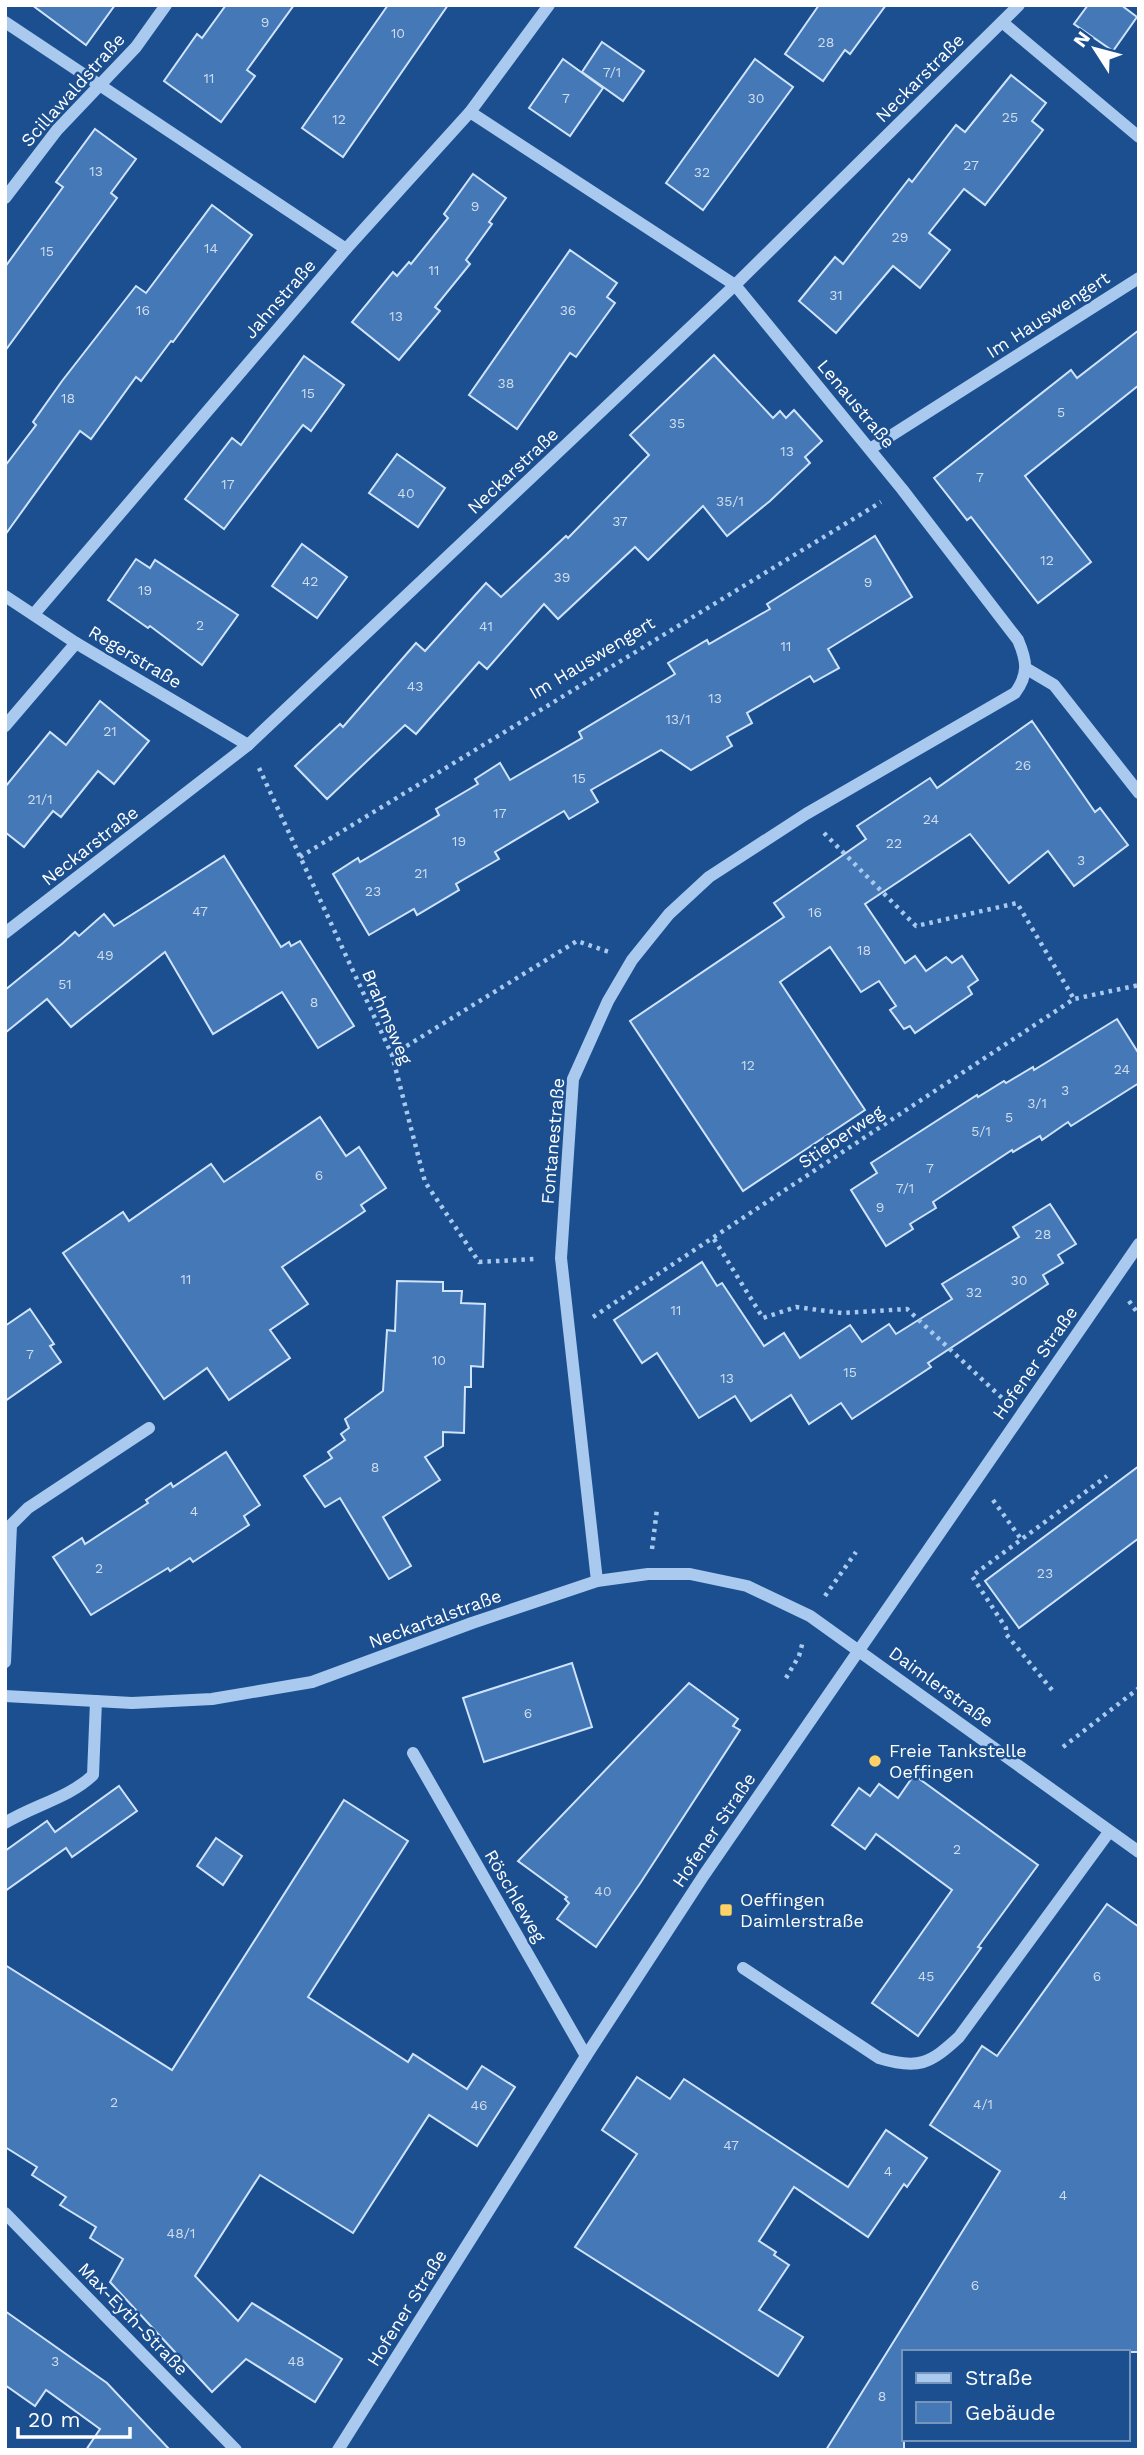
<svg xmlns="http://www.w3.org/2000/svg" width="1144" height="2455" font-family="'Work Sans',sans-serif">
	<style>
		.building { fill: #4478b7; stroke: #cfe3fa; stroke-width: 2 }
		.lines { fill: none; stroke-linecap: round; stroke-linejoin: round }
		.path { stroke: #a9c9ee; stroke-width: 4.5; stroke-dasharray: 3.5 5; stroke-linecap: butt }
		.minor { stroke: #a9c9ee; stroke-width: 12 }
		.poi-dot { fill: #ffd166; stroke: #1b4f8f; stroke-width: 2.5 }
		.labels { text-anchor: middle; stroke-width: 5; stroke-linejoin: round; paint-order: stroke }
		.number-label { font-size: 14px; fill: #d0dded }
		.street-label { font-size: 18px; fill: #fff; stroke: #1b4f8f }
		.poi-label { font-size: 18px; fill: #fff; stroke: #1b4f8f; text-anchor: start }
	</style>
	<rect width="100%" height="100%" fill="#1b4f8f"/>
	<g class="building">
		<polygon points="32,5 115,5 86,45"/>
		<polygon points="226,5 294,5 247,70 255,76 221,122 164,81 197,34 202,38"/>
		<polygon points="388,5 448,5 343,157 302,128"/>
		<polygon points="819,5 886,5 850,54 845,50 823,81 785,54"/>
		<polygon points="1088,5 1121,5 1137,17 1113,51 1074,24"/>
		<polygon points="602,42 644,71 623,101 582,72"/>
		<polygon points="563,59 603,88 570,136 529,108"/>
		<polygon points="755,59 793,87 703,210 666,183"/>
		<polygon points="1011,75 1046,103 1032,121 1043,130 985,205 964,189 929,233 950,250 920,288 893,266 836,333 799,301 835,257 843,264 909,179 912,182 956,125 965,132"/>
		<polygon points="95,129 136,159 111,193 117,198 5,351 5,267 63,187 56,182"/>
		<polygon points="473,174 506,198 489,222 492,224 466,260 470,264 435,307 440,311 399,360 352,322 393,272 397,276 409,262 411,264 448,218 444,214"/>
		<polygon points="212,205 252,235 173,342 171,341 141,381 136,377 91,439 80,431 5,535 5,466 36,425 33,422 62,381 136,286 146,293"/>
		<polygon points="570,250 617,283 607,297 615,303 576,357 570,353 517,429 469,395"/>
		<polygon points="1139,330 1139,385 1025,476 1091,562 1038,603 971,517 967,520 934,478 1071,370 1077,378"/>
		<polygon points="714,355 773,418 780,411 786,418 794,410 822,441 805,457 810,463 770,501 727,536 703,506 648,560 635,547 558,619 544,604 487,669 479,662 416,734 405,725 327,799 295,766 340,724 343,727 416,643 425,651 486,583 501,597 566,536 568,538 649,455 630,435"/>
		<polygon points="304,356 344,385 311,431 303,425 224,529 185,499 232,438 241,445"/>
		<polygon points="397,454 445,488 418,527 369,493"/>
		<polygon points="875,536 912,597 828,649 839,668 814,682 810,676 747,713 752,723 727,737 732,746 691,770 661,750 591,790 598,802 569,819 564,811 495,852 499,859 456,884 459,890 417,915 414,909 369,935 333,874 358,858 360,862 439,815 436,809 478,784 475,779 500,763 510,780 582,738 579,732 675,674 668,663 707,640 709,644 770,609 767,604"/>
		<polygon points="302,544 347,577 317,618 272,586"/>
		<polygon points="136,559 150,568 155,560 238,615 202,665 150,626 148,628 108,600"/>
		<polygon points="100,701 149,741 114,784 98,771 61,817 53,811 24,847 5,832 5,787 50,732 66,745"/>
		<polygon points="1032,721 1095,812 1100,808 1128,845 1074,886 1048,851 1009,883 970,834 865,904 905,963 915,956 926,971 946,957 952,963 962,956 978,980 968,987 972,994 915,1033 910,1026 904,1029 890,1010 896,1006 879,981 861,992 830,947 780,982 865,1110 743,1191 630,1021 784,917 774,903 866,839 857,826 930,778 937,788"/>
		<polygon points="224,856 281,947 289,942 291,946 300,941 354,1026 318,1048 282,992 213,1034 165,952 71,1027 47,999 5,1033 5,990 63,943 75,932 79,936 104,914 114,926"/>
		<polygon points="1117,1019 1139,1054 1139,1083 1071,1126 1068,1122 1042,1140 1040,1136 1013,1152 1012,1150 933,1202 936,1208 910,1224 913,1229 886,1246 851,1190 877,1173 871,1163 977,1095 978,1097 1004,1081 1006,1083 1033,1067 1034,1070"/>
		<polygon points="320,1117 346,1156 359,1147 386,1188 361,1205 365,1211 282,1267 308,1304 270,1330 290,1358 229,1400 207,1368 164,1399 63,1253 123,1212 129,1221 211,1164 224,1182"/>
		<polygon points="1050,1204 1076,1244 1058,1255 1063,1263 1043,1275 1048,1284 928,1363 931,1367 852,1419 841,1403 809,1424 791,1395 751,1421 735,1396 699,1418 657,1353 642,1363 614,1320 702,1262 717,1286 722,1283 764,1346 784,1333 800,1358 850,1325 862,1342 889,1324 896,1334 952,1299 942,1284 1019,1237 1013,1227"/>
		<polygon points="397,1281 443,1282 443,1291 462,1291 461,1303 485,1304 483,1367 471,1366 471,1387 465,1387 464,1433 443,1432 443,1446 425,1457 440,1480 383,1517 411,1566 389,1579 340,1498 325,1507 304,1476 332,1458 328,1452 345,1440 341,1434 349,1428 345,1419 383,1391 387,1330 395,1331"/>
		<polygon points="30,1309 54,1344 50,1346 61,1362 5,1401 5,1326"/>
		<polygon points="226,1452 260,1505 244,1516 249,1525 193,1562 190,1558 170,1571 168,1568 91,1615 53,1557 82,1538 85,1544 148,1503 146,1500 171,1483 173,1487"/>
		<polygon points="1139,1466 1139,1538 1019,1628 985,1581"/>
		<polygon points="572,1663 592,1727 484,1762 463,1698"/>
		<polygon points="689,1683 738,1719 733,1726 740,1730 641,1882 596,1947 557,1919 569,1903 565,1899 567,1897 518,1861"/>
		<polygon points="914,1775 1038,1865 978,1947 981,1948 918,2036 872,2003 952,1890 876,1834 865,1849 832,1825 859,1788 870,1796 879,1784 898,1798"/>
		<polygon points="119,1786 137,1811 72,1857 66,1848 5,1891 5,1851 47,1821 55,1832"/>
		<polygon points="344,1800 408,1841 308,1997 408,2062 413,2054 467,2089 482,2066 515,2087 477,2146 429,2115 353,2233 260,2175 195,2276 238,2321 252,2303 342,2359 315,2402 246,2359 212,2392 110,2282 123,2259 90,2238 96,2227 60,2205 66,2197 32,2175 37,2167 5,2147 5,1965 172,2070"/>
		<polygon points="216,1838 242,1856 223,1885 197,1866"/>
		<polygon points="1107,1904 1139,1927 1139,2352 904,2352 904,2450 826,2450 1000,2171 930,2125 982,2046 997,2056"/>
		<polygon points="637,2077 670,2099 684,2079 848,2187 886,2130 927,2158 907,2187 904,2184 868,2237 794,2187 759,2241 776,2252 774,2255 789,2265 759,2310 803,2337 778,2376 575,2247 637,2154 602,2130"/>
		<polygon points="5,2311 107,2383 170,2450 86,2450 100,2429 46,2390 35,2406 5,2385"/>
	</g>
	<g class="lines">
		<g class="path">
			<polyline points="259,768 392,1055 425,1182 479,1262 535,1259"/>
			<polyline points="824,833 916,926 1017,903 1074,999"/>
			<polyline points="300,857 881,502"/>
			<polyline points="392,1055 577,941 609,952"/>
			<polyline points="714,1239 763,1318 796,1307 842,1313 907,1309 1002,1398"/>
			<polyline points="1129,1301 1139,1315"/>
			<polyline points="593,1317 1074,999 1139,985"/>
			<polyline points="993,1500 1021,1539"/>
			<polyline points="652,1549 657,1509"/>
			<polyline points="825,1596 856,1552"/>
			<polyline points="786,1678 799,1656 803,1641"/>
			<polyline points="1052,1690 1006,1634 1006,1628 972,1576 1107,1476"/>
			<polyline points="1063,1747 1139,1688"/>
		</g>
		<g class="minor">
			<polyline points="5,22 346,249"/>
			<polyline points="1002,22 1139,137"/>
			<path d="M470,112l265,173 167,204 116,151c9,21 11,34 -3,53l-209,121 -97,63 -40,37 -37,46 -24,41 -35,78 -12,179 36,323"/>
			<polyline points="5,198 57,130 136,47 166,5"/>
			<polyline points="870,449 1139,278"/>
			<polyline points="5,596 76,643 248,745"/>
			<polyline points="34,614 346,249 470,112 549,5"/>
			<polyline points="1027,669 1054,685 1139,793"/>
			<polyline points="5,726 76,643"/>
			<polyline points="5,933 248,745 735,285 1019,5"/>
			<polyline points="5,1662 11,1525 28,1508 149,1428"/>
			<polyline points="5,1696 132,1703 212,1699 312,1682 472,1623 597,1581 648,1574 690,1574 747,1586 810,1616 1139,1852"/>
			<polyline points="413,1753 586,2056"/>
			<path d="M5,1823c29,-18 64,-25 88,-48l3,-74"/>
			<path d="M743,1968l136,90c39,12 51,6 80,-21l150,-205"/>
			<polyline points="5,2213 236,2450"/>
			<polyline points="338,2450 586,2056 704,1875 1139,1244"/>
		</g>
	</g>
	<g class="poi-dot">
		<circle cx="875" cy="1761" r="7"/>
		<rect x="719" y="1903" width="14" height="14" rx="3.5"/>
	</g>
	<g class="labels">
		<g class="number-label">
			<text x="265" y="27">9</text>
			<text x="398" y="38">10</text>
			<text x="826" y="47">28</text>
			<text x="612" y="77">7/1</text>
			<text x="209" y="83">11</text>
			<text x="566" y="103">7</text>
			<text x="756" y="103">30</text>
			<text x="1010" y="122">25</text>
			<text x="339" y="124">12</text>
			<text x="971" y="170">27</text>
			<text x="96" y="176">13</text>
			<text x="702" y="177">32</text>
			<text x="475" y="211">9</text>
			<text x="900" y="242">29</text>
			<text x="211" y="253">14</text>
			<text x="47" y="256">15</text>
			<text x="434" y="275">11</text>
			<text x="836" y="300">31</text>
			<text x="143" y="315">16</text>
			<text x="568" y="315">36</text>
			<text x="396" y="321">13</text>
			<text x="506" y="388">38</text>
			<text x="308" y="398">15</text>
			<text x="68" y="403">18</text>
			<text x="1061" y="417">5</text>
			<text x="677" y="428">35</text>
			<text x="787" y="456">13</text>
			<text x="980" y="482">7</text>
			<text x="228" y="489">17</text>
			<text x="406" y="498">40</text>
			<text x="730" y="506">35/1</text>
			<text x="620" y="526">37</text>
			<text x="1047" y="565">12</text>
			<text x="562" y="582">39</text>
			<text x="310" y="586">42</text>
			<text x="868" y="587">9</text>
			<text x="145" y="595">19</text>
			<text x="200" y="630">2</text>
			<text x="486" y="631">41</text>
			<text x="786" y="651">11</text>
			<text x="415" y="691">43</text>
			<text x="715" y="703">13</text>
			<text x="678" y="724">13/1</text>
			<text x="110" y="736">21</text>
			<text x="1023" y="770">26</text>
			<text x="579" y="783">15</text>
			<text x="40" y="804">21/1</text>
			<text x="500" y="818">17</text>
			<text x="931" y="824">24</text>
			<text x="459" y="846">19</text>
			<text x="894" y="848">22</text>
			<text x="1081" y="865">3</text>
			<text x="421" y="878">21</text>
			<text x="373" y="896">23</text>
			<text x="200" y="916">47</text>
			<text x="815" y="917">16</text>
			<text x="864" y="955">18</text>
			<text x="105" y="960">49</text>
			<text x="65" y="989">51</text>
			<text x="314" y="1007">8</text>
			<text x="748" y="1070">12</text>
			<text x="1122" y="1074">24</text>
			<text x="1065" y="1095">3</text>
			<text x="1037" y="1108">3/1</text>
			<text x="1009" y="1122">5</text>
			<text x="981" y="1136">5/1</text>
			<text x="930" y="1173">7</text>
			<text x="319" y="1180">6</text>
			<text x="905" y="1193">7/1</text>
			<text x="880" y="1212">9</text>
			<text x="1043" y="1239">28</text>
			<text x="186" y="1284">11</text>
			<text x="1019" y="1285">30</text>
			<text x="974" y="1297">32</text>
			<text x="676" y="1315">11</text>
			<text x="30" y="1359">7</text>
			<text x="439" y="1365">10</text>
			<text x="850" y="1377">15</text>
			<text x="727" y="1383">13</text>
			<text x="375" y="1472">8</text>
			<text x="194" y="1516">4</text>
			<text x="99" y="1573">2</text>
			<text x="1045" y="1578">23</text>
			<text x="528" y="1718">6</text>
			<text x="957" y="1854">2</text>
			<text x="603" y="1896">40</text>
			<text x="926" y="1981">45</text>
			<text x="1097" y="1981">6</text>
			<text x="114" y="2107">2</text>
			<text x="983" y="2109">4/1</text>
			<text x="479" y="2110">46</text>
			<text x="731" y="2150">47</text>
			<text x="888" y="2176">4</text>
			<text x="1063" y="2200">4</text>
			<text x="181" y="2238">48/1</text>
			<text x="975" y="2290">6</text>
			<text x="55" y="2366">3</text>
			<text x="296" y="2366">48</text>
			<text x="882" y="2401">8</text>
		</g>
		<g class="street-label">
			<text transform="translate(920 78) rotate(-45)" y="6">Neckarstraße</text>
			<text transform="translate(73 90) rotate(-48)" y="6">Scillawaldstraße</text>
			<text transform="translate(280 299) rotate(-49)" y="6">Jahnstraße</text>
			<text transform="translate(1048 315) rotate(-33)" y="6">Im Hauswengert</text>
			<text transform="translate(856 404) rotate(50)" y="6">Lenaustraße</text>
			<text transform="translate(513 471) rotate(-43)" y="6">Neckarstraße</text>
			<text transform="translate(135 657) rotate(31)" y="6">Regerstraße</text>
			<text transform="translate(592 658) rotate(-31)" y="6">Im Hauswengert</text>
			<text transform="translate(90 846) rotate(-38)" y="6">Neckarstraße</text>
			<text transform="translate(387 1017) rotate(67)" y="6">Brahmsweg</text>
			<text transform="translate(841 1137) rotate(-34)" y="6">Stieberweg</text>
			<text transform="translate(553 1141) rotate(-85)" y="6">Fontanestraße</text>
			<text transform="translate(1035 1363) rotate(-55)" y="6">Hofener Straße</text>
			<text transform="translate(435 1619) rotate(-20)" y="6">Neckartalstraße</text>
			<text transform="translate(941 1687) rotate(36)" y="6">Daimlerstraße</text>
			<text transform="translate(714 1830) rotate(-56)" y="6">Hofener Straße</text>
			<text transform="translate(515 1896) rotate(60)" y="6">Röschleweg</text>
			<text transform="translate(407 2308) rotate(-58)" y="6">Hofener Straße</text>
			<text transform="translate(133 2319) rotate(46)" y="6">Max-Eyth-Straße</text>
		</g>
		<g class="poi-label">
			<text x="889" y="1757">Freie Tankstelle<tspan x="889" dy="21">Oeffingen</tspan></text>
			<text x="740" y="1906">Oeffingen<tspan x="740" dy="21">Daimlerstraße</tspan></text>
		</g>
	</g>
	<rect width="1144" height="2455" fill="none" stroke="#ffffff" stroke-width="14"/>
	<rect x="902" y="2350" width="228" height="91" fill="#1b4f8f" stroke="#7695bc" stroke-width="2"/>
	<rect x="916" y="2373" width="35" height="10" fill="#a9c9ee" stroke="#7695bc" stroke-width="2"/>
	<text x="965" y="2385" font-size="21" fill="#ffffff">Straße</text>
	<rect x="916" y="2402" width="35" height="21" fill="#4478b7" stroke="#7695bc" stroke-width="2"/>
	<text x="965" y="2420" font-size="21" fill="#ffffff">Gebäude</text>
	<g transform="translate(1095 49) rotate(306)" stroke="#1b4f8f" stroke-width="5" paint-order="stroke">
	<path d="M0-5L12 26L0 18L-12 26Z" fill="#ffffff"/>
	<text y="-10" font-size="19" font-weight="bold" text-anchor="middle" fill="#ffffff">N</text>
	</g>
	<path d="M18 2427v10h112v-10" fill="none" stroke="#ffffff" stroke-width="3.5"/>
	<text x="28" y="2427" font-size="21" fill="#ffffff" stroke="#1b4f8f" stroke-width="5" paint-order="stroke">20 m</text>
</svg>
